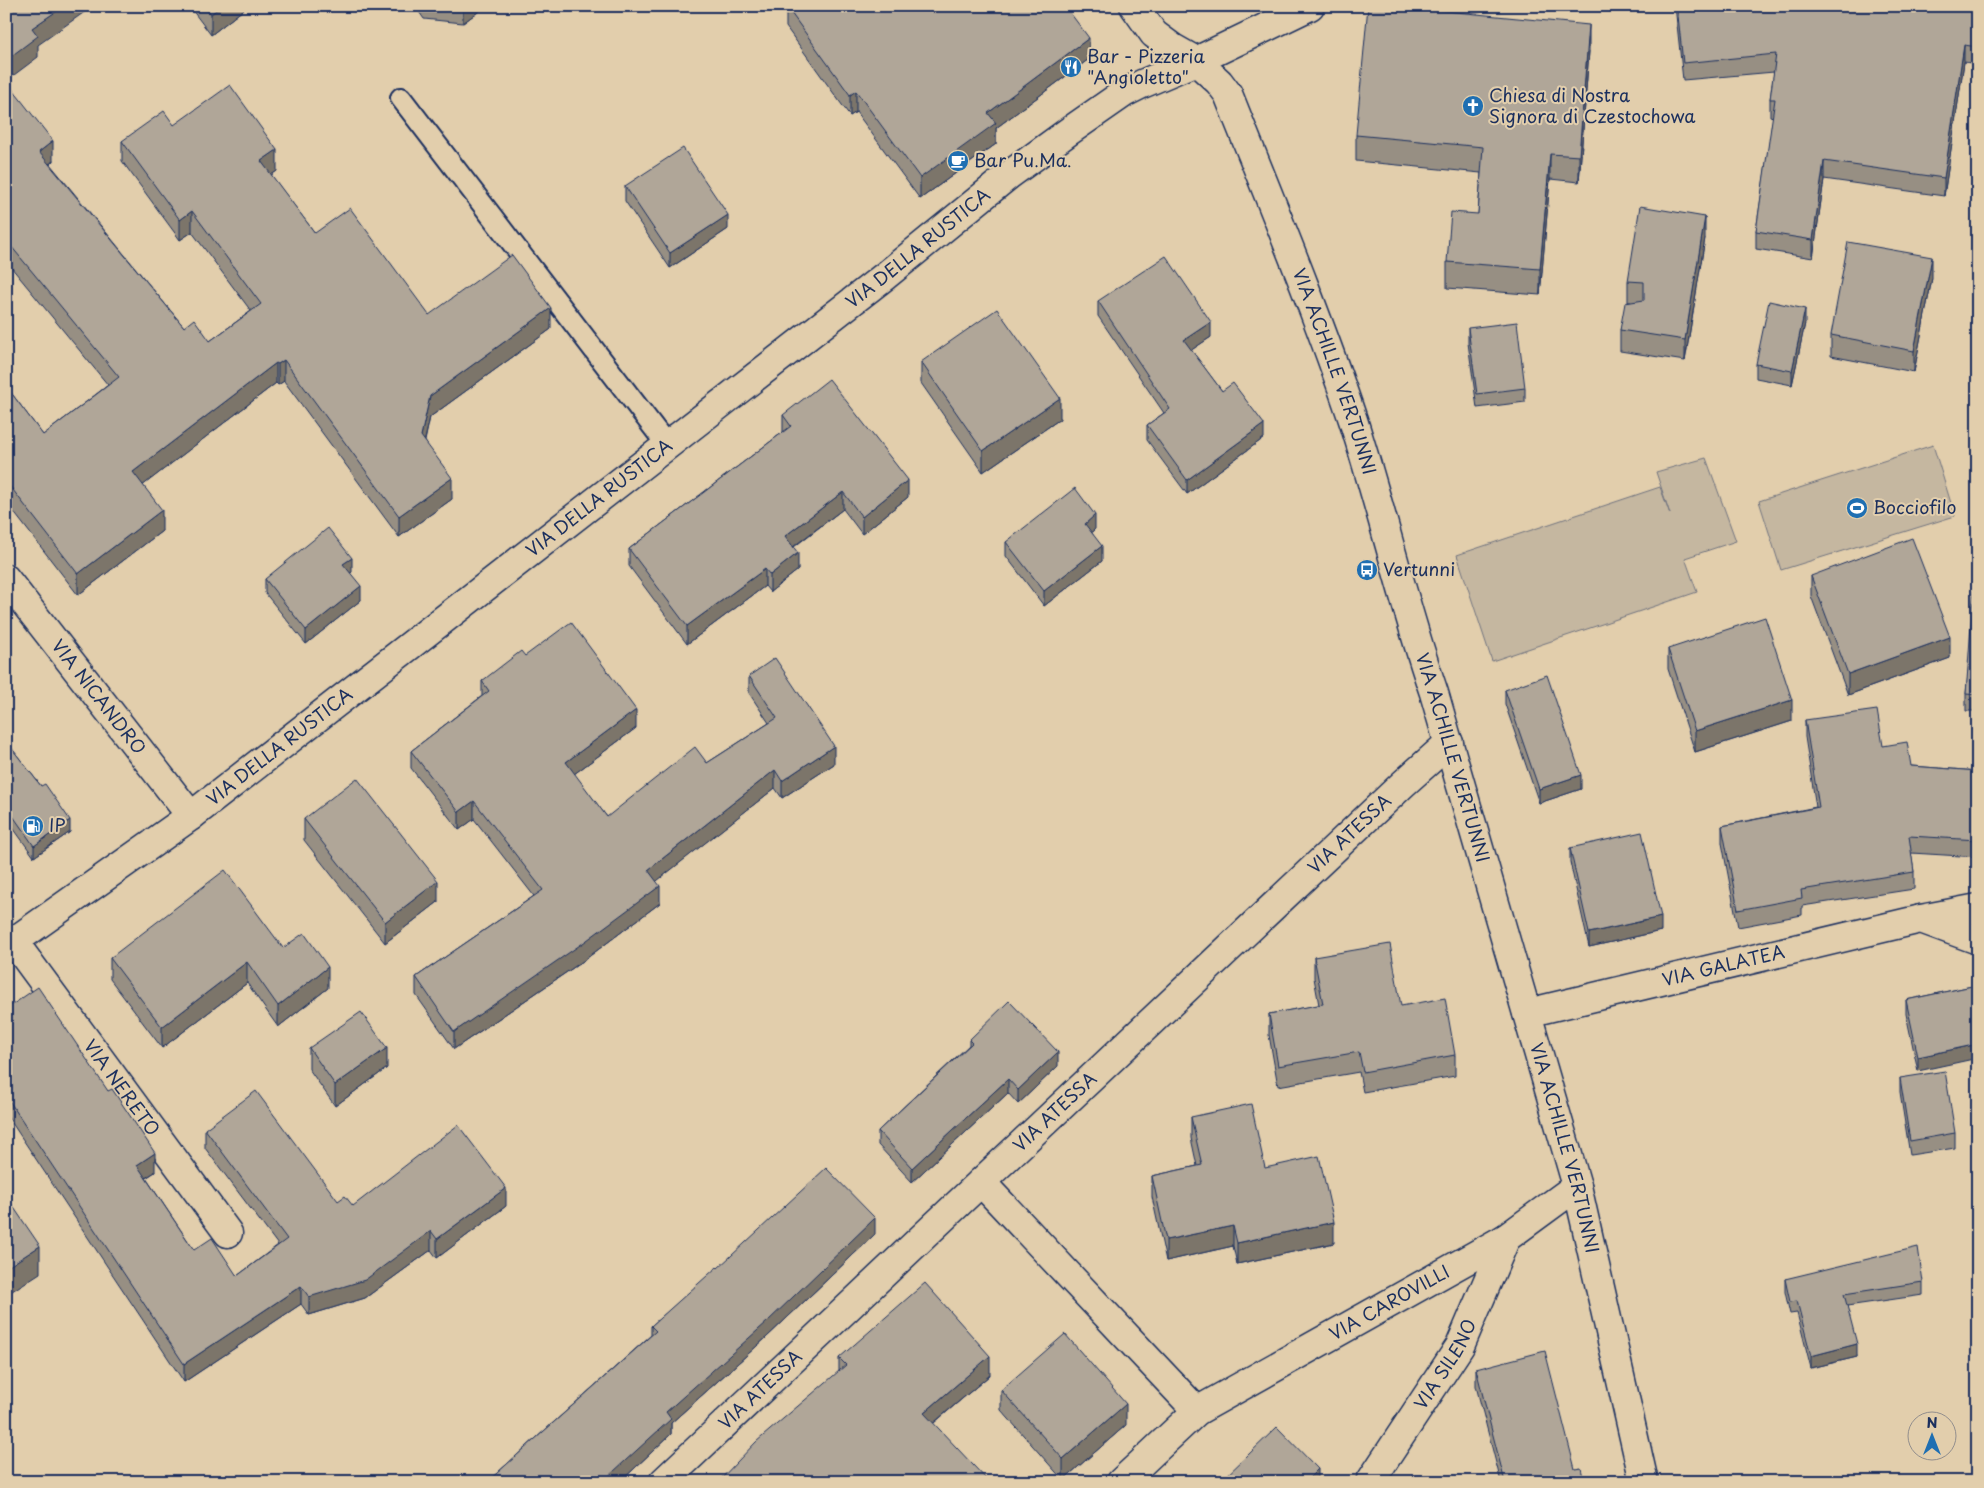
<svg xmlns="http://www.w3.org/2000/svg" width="1984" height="1488" font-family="'Playpen Sans',sans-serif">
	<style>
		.grass { fill: #c5b7a0; stroke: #70737f }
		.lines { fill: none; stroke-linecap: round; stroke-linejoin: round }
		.service-casing { stroke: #1b2f5e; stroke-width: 24 }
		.minor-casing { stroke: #1b2f5e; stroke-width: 31 }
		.tertiary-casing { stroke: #1b2f5e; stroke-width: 31 }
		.service { stroke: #e2ceac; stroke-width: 20 }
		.minor { stroke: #e2ceac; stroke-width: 28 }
		.tertiary { stroke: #e2ceac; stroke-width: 28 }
		.wall { fill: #978f83; stroke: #1b2f5e }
		.shaded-wall { fill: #7b746a; stroke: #1b2f5e }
		.building { fill: #b0a698; stroke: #1b2f5e }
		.labels { text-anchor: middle; stroke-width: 4; stroke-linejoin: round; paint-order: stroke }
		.poi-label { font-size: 18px; fill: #1b2f5e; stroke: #e2ceac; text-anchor: start }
		.street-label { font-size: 18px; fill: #1b2f5e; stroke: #e2ceac }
	</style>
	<rect width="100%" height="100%" fill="#e2ceac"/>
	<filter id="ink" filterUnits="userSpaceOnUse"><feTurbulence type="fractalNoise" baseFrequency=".02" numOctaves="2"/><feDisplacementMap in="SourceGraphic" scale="10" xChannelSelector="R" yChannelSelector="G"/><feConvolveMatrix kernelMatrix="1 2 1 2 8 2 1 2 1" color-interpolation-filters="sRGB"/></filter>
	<g filter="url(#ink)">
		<g class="grass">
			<polygon points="1933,445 1955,516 1781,570 1759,501"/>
			<polygon points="1706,458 1736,541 1685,558 1697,592 1492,661 1457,555 1660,487 1670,514 1656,472"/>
		</g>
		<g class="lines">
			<g class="service-casing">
				<polyline id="service" points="401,98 667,445"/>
			</g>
			<g class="minor-casing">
				<g id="minor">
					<path id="s1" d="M6,579l185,237"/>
					<polyline points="1921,919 1978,908"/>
					<path id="s2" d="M14,942l214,291"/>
					<path id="s3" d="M1527,1013l394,-94 57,21"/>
					<polyline points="981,1182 1197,1411"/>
					<path id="s4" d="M663,1482l740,-698 46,-41"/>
					<path id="s5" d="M1121,1482l76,-71 309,-173 71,-52"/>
					<path id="s6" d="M1370,1482l90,-136 46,-108"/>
				</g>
			</g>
			<g class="tertiary-casing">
				<g id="tertiary">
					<path id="s7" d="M1134,6l20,28 19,14 23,13 23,21 9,12c43,108 88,216 125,326 29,90 50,183 81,273l143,493 67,296"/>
					<path id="s8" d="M6,947l185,-131 694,-540 124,-101 59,-43 56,-39 18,-9 54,-23 114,-55"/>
				</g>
			</g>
			<use href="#service" class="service"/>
			<use href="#minor" class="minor"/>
			<use href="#tertiary" class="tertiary"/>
		</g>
		<g class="wall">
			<polygon points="189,6 248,6 211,35"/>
			<polygon points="415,6 486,6 463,23 424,19"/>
			<polygon points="786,6 1089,59 996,128 996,144 920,199 856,112 850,116 786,27"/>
			<polygon points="1675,6 1978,6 1978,64 1964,62 1944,196 1824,179 1813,258 1756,249 1756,231 1773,117 1770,116 1770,99 1774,72 1683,80"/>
			<polygon points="1589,51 1579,182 1550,179 1540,295 1447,288 1447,262 1478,214 1481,173 1356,161 1356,135"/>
			<polygon points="6,81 53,161 50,164 184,327 210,341 251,311 192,232 180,240 122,161 122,141 174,125 277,171 271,175 315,233 429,315 551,329 430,417 425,441 452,499 399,537 284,381 278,385 276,383 143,485 162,531 78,595 6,502 6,386 43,435 108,385 6,261"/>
			<polygon points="625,186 728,229 670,268 625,201"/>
			<polygon points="1705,238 1685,361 1620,351 1620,330 1631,302 1628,302 1628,281"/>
			<polygon points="1932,278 1914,372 1831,356 1831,335"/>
			<polygon points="1098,301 1211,337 1191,350 1222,391 1264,438 1187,494 1147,440 1147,425 1164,413 1098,316"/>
			<polygon points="1805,323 1792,385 1756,378 1756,364"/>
			<polygon points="1468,328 1525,388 1525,402 1477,408 1468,343"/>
			<polygon points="921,362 1060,419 983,472 921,383"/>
			<polygon points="783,415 908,497 862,534 843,509 794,547 798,570 770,592 765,586 687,644 629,566 629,549 783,432"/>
			<polygon points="1095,529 1092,532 1102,561 1044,606 1006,556 1006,542"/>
			<polygon points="1978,570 1978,711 1966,711 1966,694"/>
			<polygon points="352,572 350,573 361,600 306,644 265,593 265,579"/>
			<polygon points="1811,576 1950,658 1848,695 1811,596"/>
			<polygon points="1668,649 1792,721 1695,752 1668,669"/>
			<polygon points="525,656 636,728 574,774 607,817 707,763 769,723 749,693 749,676 834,764 782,798 775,788 656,881 660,903 583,961 454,1049 416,995 416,977 534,896 474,819 459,830 411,768 411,751 482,696 482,681"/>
			<polygon points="1505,690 1581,789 1539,803 1505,704"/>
			<polygon points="1805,720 1883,746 1911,766 1978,771 1978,857 1911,853 1914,872 1914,889 1802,906 1802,915 1738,927 1722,843 1722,826 1816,807 1805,737"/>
			<polygon points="6,741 41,786 70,832 34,857 6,818"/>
			<polygon points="304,819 438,902 385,943 304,840"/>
			<polygon points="1570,848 1661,931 1589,947 1570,862"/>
			<polygon points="283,948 328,988 278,1027 247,983 162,1048 110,979 110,958"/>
			<polygon points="1314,957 1401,1006 1455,1055 1455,1076 1363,1092 1359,1072 1278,1086 1269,1035 1269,1014 1319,1005 1314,978"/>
			<polygon points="1977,985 1918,1071 1906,1014 1906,1000"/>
			<polygon points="6,1009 108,1091 155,1172 146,1178 194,1250 237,1276 278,1245 205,1148 205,1129 338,1201 353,1206 506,1206 437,1258 431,1250 365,1298 309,1315 301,1304 184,1382 6,1114"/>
			<polygon points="969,1040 1058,1066 1018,1104 1008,1093 912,1182 878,1145 878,1131 969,1045"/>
			<polygon points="309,1048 387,1068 335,1106 309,1069"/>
			<polygon points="1900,1078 1955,1133 1955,1148 1910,1155 1900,1092"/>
			<polygon points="1191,1117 1265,1168 1334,1243 1237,1264 1233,1246 1166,1261 1152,1197 1152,1176 1197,1166 1191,1138"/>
			<polygon points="875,1234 767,1337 671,1423 671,1434 620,1482 487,1482 651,1335 651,1326 718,1268"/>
			<polygon points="1785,1279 1923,1282 1923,1295 1847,1306 1857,1357 1811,1368 1797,1313 1790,1314 1785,1292"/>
			<polygon points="839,1358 990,1375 934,1423 839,1371"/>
			<polygon points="1476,1369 1575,1469 1584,1482 1501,1482 1476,1386"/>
			<polygon points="1001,1390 1126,1425 1063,1480 1001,1410"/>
		</g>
		<g class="shaded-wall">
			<polygon points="64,6 93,6 38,45 38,57 6,81 6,60 32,28"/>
			<polygon points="221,6 248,6 211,35 211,14"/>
			<polygon points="463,6 486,6 463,23"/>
			<polygon points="1589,25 1589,51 1579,182 1579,156"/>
			<polygon points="1089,38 1089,59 996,128 996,144 920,199 920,178 988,113"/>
			<polygon points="1964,45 1964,62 1944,196 1944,178"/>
			<polygon points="856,91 856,112 850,116 850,95"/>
			<polygon points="53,141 53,161 39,172 39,152"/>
			<polygon points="277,150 277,171 261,182 261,161"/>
			<polygon points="1550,154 1550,179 1540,295 1540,269"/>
			<polygon points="1824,161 1824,179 1813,258 1813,240"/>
			<polygon points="192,211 192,232 180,240 180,220"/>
			<polygon points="728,215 728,229 670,268 670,253"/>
			<polygon points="1705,217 1705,238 1685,361 1685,340"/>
			<polygon points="1932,257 1932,278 1914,372 1914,351"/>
			<polygon points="551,308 551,329 430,417 421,457 421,436 430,396"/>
			<polygon points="1805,309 1805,323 1792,385 1792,371"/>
			<polygon points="1211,322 1211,337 1184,355 1184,340"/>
			<polygon points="284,360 284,381 278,385 278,364"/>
			<polygon points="276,363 276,383 133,493 133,472"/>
			<polygon points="1060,398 1060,419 983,472 983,451"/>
			<polygon points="1264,424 1264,438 1187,494 1187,480"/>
			<polygon points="452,478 452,499 399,537 399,516"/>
			<polygon points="908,480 908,497 862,534 862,517"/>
			<polygon points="843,492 843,509 785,553 785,536"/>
			<polygon points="162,510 162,531 78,595 78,574"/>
			<polygon points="1095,515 1095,529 1085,538 1085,524"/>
			<polygon points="1102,546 1102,561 1044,606 1044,591"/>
			<polygon points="798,553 798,570 770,592 770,575"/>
			<polygon points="352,558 352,572 343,578 343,564"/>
			<polygon points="765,569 765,586 687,644 687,626"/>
			<polygon points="361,586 361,600 306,644 306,630"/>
			<polygon points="1950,637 1950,658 1848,695 1848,674"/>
			<polygon points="1792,700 1792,721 1695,752 1695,731"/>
			<polygon points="636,710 636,728 566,780 566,762"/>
			<polygon points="834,746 834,764 782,798 782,781"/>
			<polygon points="775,770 775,788 648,888 648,870"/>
			<polygon points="1581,775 1581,789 1539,803 1539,789"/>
			<polygon points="474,801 474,819 459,830 459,812"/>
			<polygon points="70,820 70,832 34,857 34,846"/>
			<polygon points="438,881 438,902 385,943 385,922"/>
			<polygon points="660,886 660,903 583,961 454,1049 454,1032"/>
			<polygon points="1661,917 1661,931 1589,947 1589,933"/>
			<polygon points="247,962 247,983 162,1048 162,1027"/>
			<polygon points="328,967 328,988 278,1027 278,1006"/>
			<polygon points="1978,1044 1978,1058 1918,1071 1918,1057"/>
			<polygon points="387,1048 387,1068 335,1106 335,1085"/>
			<polygon points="1058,1052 1058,1066 1018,1104 1018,1090"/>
			<polygon points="1008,1079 1008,1093 912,1182 912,1168"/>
			<polygon points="155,1153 155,1172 137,1183 137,1165"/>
			<polygon points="506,1188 506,1206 437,1258 437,1239"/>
			<polygon points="875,1218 875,1234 767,1337 671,1423 671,1434 620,1482 602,1482 666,1412"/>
			<polygon points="1334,1222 1334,1243 1237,1264 1237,1243"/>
			<polygon points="1233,1226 1233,1246 1166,1261 1166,1240"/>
			<polygon points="431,1231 431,1250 365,1298 309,1315 309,1297"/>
			<polygon points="40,1246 40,1273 6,1295 6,1268"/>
			<polygon points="301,1286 301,1304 184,1382 184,1364"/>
			<polygon points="1857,1344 1857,1357 1811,1368 1811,1356"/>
			<polygon points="990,1356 990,1375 924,1431 924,1413"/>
			<polygon points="1126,1404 1126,1425 1063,1480 1063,1459"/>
			<polygon points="1318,1469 1318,1482 1305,1482"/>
		</g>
		<g class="building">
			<polygon points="6,6 64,6 32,28 38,36 6,60"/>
			<polygon points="205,6 221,6 211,14"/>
			<polygon points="786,6 1065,6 1089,38 988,113 996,123 920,178 856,91 850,95"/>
			<polygon points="1368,6 1394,6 1589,25 1579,156 1550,154 1540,269 1447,262 1451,212 1478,214 1483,147 1356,135"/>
			<polygon points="1677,6 1978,6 1978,47 1964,45 1944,178 1824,161 1813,240 1756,231 1775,99 1770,99 1776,54 1683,63"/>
			<polygon points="6,81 53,141 39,152 184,327 194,319 210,341 261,304 192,211 180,220 122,141 164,111 174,125 230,85 277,150 261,161 315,233 350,208 429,315 512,255 551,308 430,396 421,436 452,478 399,516 284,360 278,364 276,363 133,472 162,510 78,574 6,481 6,386 43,435 119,377 6,240"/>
			<polygon points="683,148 728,215 670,253 625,186"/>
			<polygon points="1640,206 1705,217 1685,340 1620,330 1625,303 1644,300 1644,282 1628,281"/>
			<polygon points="1848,242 1932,257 1914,351 1831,335"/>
			<polygon points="1166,256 1211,322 1184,340 1222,391 1233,383 1264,424 1187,480 1147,425 1170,409 1098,301"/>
			<polygon points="1769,301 1805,309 1792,371 1756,364"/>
			<polygon points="997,309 1060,398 983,451 921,362"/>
			<polygon points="1517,322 1525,388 1477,394 1468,328"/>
			<polygon points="829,379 908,480 862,517 843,492 785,536 798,553 770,575 765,569 687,626 629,549 791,426 783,415"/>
			<polygon points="1075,488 1095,515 1085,524 1102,546 1044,591 1006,542"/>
			<polygon points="328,528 352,558 343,564 361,586 306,630 265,579"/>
			<polygon points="1912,538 1950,637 1848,674 1811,576"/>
			<polygon points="1975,570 1978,570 1978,695 1966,694"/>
			<polygon points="1765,617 1792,700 1695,731 1668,649"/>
			<polygon points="571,622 636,710 566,762 607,817 695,747 707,763 777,718 749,676 775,658 834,746 782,781 775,770 648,870 660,886 583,943 454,1032 416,977 543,890 474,801 459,812 411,751 489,691 482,681 521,651 525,656"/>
			<polygon points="1547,675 1581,775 1539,789 1505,690"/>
			<polygon points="1877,710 1883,746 1907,742 1911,766 1978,771 1978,840 1909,836 1914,872 1801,890 1802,898 1738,910 1722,826 1819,807 1805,720"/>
			<polygon points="6,741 41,786 45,784 70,820 34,846 6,806"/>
			<polygon points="357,778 438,881 385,922 304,819"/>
			<polygon points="1642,832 1661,917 1589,933 1570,848"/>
			<polygon points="225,870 283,948 304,933 328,967 278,1006 247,962 162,1027 110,958"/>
			<polygon points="1390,944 1401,1006 1445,998 1455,1055 1363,1072 1359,1052 1278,1066 1269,1014 1323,1004 1314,957"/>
			<polygon points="1977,985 1978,990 1978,1044 1918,1057 1906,1000"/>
			<polygon points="38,987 108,1091 112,1089 155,1153 137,1165 194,1250 212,1238 237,1276 287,1239 205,1129 256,1091 338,1201 345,1196 353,1206 458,1125 506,1188 437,1239 431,1231 365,1280 309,1297 301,1286 184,1364 6,1096 6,1009"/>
			<polygon points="1009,1001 1058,1052 1018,1090 1008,1079 912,1168 878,1131 972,1043 969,1040"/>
			<polygon points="361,1012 387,1048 335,1085 309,1048"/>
			<polygon points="1945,1071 1955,1133 1910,1141 1900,1078"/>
			<polygon points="1251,1104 1265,1168 1319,1156 1334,1222 1237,1243 1233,1226 1166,1240 1152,1176 1202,1165 1191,1117"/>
			<polygon points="826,1168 875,1218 767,1322 666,1412 671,1419 602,1482 487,1482 656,1331 651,1326 717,1267 718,1268"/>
			<polygon points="6,1196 40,1246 6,1268"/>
			<polygon points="1918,1247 1923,1282 1844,1294 1857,1344 1811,1356 1797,1301 1790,1302 1785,1279"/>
			<polygon points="925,1283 990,1356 924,1413 989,1482 718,1482 756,1442 846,1365 839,1358"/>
			<polygon points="1065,1334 1126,1404 1063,1459 1001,1390"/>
			<polygon points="1545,1351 1575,1469 1581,1468 1584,1482 1505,1482 1476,1369"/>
			<polygon points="1277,1427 1318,1469 1305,1482 1220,1482"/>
		</g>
	</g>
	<defs>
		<g id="restaurant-disc" transform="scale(1.125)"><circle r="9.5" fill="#1f6fb2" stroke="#e2ceac"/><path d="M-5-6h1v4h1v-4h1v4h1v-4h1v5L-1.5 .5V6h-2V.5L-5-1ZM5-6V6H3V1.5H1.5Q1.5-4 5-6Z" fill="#fff"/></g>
		<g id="church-disc" transform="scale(1.125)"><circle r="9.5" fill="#1f6fb2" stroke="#e2ceac"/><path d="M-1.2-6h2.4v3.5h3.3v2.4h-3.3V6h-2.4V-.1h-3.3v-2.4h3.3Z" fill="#fff"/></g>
		<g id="cafe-disc" transform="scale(1.125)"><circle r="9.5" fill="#1f6fb2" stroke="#e2ceac"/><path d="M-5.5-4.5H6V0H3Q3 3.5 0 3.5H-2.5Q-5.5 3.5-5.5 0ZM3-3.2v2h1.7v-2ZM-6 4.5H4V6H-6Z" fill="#fff"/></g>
		<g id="stadium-disc" transform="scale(1.125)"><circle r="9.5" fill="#1f6fb2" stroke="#e2ceac"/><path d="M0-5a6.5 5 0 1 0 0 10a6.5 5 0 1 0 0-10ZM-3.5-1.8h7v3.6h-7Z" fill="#fff"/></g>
		<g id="bus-disc" transform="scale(1.125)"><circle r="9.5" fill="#1f6fb2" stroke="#e2ceac"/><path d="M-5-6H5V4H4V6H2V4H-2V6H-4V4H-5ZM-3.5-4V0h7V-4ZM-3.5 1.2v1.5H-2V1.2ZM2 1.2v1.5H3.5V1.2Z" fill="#fff"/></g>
		<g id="fuel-disc" transform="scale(1.125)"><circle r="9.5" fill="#1f6fb2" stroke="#e2ceac"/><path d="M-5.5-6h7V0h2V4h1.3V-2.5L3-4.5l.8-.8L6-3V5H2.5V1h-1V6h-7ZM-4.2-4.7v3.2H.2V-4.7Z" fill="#fff"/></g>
	</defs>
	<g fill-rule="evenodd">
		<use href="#restaurant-disc" x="1071" y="67"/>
		<use href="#church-disc" x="1473" y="106"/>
		<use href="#cafe-disc" x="958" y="161"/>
		<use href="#stadium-disc" x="1857" y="508"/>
		<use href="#bus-disc" x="1367" y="570"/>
		<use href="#fuel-disc" x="33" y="826"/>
	</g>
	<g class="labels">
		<g class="poi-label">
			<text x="1087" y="63">Bar - Pizzeria<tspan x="1087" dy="21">"Angioletto"</tspan></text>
			<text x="1489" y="102">Chiesa di Nostra<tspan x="1489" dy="21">Signora di Czestochowa</tspan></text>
			<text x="974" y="167">Bar Pu.Ma.</text>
			<text x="1873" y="514">Bocciofilo</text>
			<text x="1383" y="576">Vertunni</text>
			<text x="49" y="832">IP</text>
		</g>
		<g class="street-label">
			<text dy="6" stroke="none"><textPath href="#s8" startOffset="1149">VIA DELLA RUSTICA</textPath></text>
			<text dy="6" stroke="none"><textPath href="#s7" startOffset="428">VIA ACHILLE VERTUNNI</textPath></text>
			<text dy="6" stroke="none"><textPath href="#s8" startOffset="744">VIA DELLA RUSTICA</textPath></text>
			<text dy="6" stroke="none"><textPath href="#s1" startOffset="150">VIA NICANDRO</textPath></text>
			<text dy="6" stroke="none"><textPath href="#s8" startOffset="339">VIA DELLA RUSTICA</textPath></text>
			<text dy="6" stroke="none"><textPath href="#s7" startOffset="832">VIA ACHILLE VERTUNNI</textPath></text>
			<text dy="6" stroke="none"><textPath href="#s4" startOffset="944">VIA ATESSA</textPath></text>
			<text dy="6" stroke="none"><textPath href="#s3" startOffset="202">VIA GALATEA</textPath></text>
			<text dy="6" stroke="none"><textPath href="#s2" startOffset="181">VIA NERETO</textPath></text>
			<text dy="6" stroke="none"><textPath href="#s4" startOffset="539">VIA ATESSA</textPath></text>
			<text dy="6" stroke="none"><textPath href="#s7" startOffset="1238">VIA ACHILLE VERTUNNI</textPath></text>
			<text dy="6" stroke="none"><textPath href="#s5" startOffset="325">VIA CAROVILLI</textPath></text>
			<text dy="6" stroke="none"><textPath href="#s6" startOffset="140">VIA SILENO</textPath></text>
			<text dy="6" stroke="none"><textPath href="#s4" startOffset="134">VIA ATESSA</textPath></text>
		</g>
	</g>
	<rect width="1984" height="1488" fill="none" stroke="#e2ceac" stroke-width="25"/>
	<rect x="12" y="12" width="1959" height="1463" fill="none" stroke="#1b2f5e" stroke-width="2" filter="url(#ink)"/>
	<g transform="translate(1932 1436)"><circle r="24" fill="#e2ceac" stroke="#928e8d"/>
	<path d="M0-4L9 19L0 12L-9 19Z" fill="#1f6fb2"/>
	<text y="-8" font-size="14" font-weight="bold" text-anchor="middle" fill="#1b2f5e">N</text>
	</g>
</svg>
